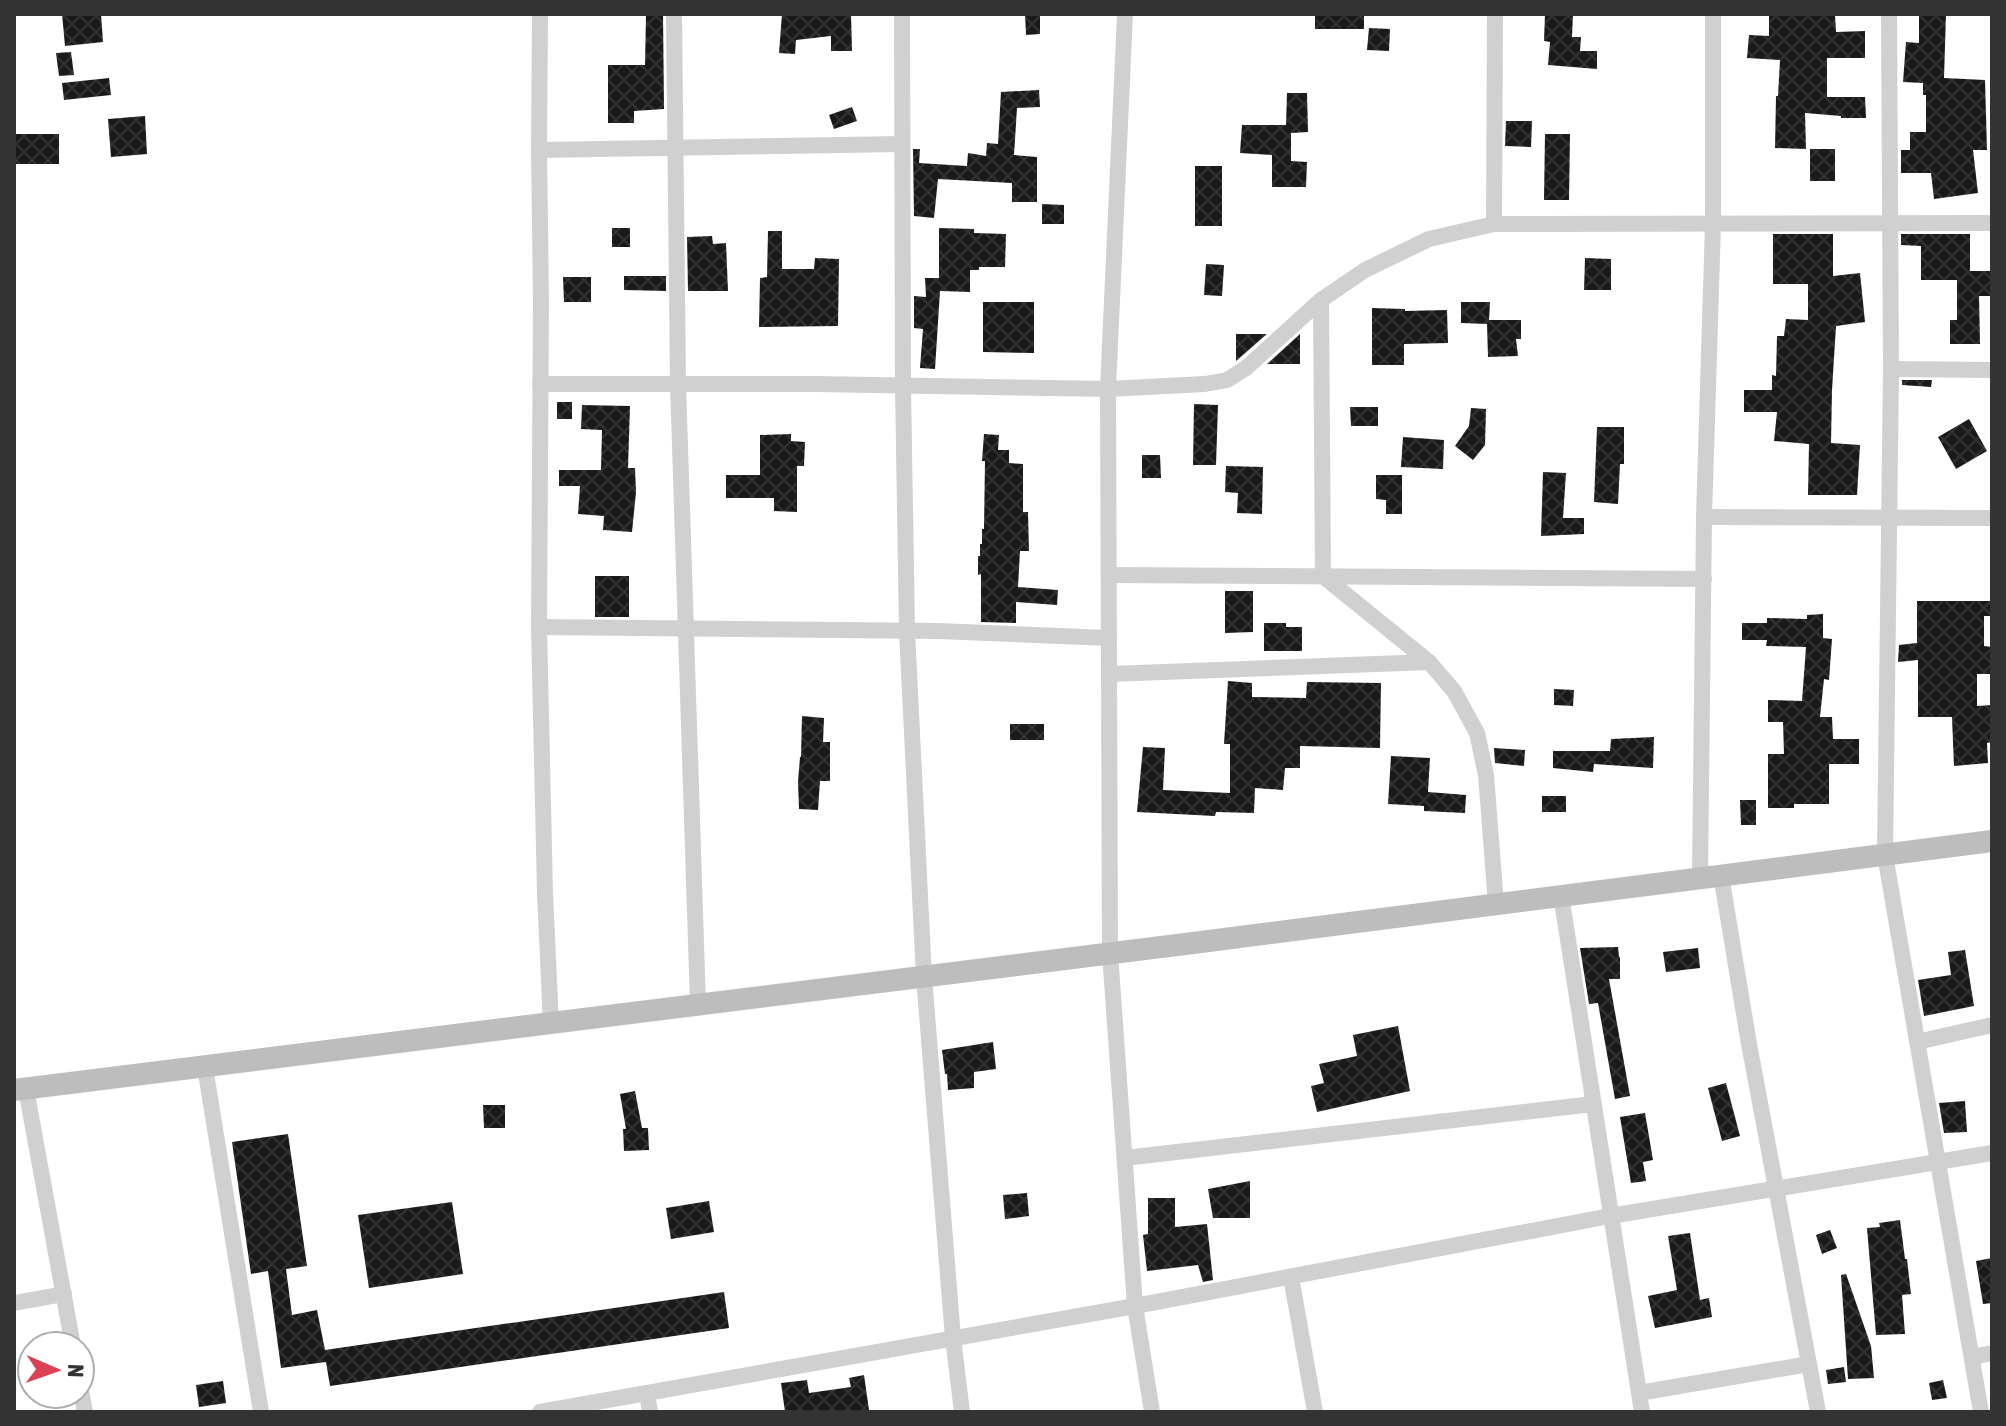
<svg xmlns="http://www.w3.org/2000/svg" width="2006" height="1426" font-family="'Asap Condensed',sans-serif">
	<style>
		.building { fill: url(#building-cross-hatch) }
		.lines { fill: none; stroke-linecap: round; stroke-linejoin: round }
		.minor { stroke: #d0d0d0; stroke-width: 16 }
		.secondary { stroke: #bdbdbd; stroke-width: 22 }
	</style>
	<defs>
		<pattern id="building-cross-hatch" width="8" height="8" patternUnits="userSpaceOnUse" patternTransform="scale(2)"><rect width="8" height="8" fill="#1a1a1a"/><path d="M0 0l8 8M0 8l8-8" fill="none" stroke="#333"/></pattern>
	</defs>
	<rect width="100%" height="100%" fill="#fff"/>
	<g class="building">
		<polygon points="62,14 101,14 103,42 65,46"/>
		<polygon points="646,14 663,14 664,109 634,111 634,123 608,123 608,65 645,65"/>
		<polygon points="782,14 851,14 852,51 831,51 831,36 796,40 795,54 779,53"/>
		<polygon points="1025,14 1040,14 1040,34 1026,35"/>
		<rect x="1315" y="14" width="49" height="15"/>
		<polygon points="1545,14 1573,14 1572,37 1581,37 1580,51 1597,51 1597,69 1548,65 1550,42 1544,41"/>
		<polygon points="1769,14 1835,15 1836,32 1865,31 1865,58 1827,58 1827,97 1865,97 1866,118 1841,118 1841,116 1805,113 1806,149 1775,148 1776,96 1778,96 1780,60 1747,58 1749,35 1769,36"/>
		<polygon points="1919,14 1946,14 1944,78 1985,80 1987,150 1973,150 1978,193 1934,199 1931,173 1901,173 1901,150 1910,150 1910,132 1926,132 1926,95 1923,95 1923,83 1903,82 1906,42 1919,43"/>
		<polygon points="1369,28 1390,29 1389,51 1367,50"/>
		<polygon points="71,52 74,75 59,76 56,53"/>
		<polygon points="109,78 111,95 64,100 62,83"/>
		<polygon points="1039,90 1040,107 1017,108 1014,155 1037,157 1037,202 1012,202 1012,183 938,179 934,218 914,216 913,149 920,149 919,163 967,166 968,153 986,156 987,143 998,144 1001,92"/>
		<polygon points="1287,93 1307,93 1308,132 1291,133 1291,161 1307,162 1306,187 1272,187 1272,155 1240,153 1242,125 1286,125"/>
		<polygon points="852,107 857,121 834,129 829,115"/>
		<polygon points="145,116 147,154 111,157 108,119"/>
		<polygon points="1506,121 1532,121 1531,147 1505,146"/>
		<rect x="14" y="134" width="45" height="30"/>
		<polygon points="1545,134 1570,134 1569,200 1544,200"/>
		<rect x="1810" y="149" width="25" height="32"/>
		<rect x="1195" y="166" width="27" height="60"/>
		<polygon points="1042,204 1064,205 1064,224 1042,224"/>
		<rect x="612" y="228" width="18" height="19"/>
		<polygon points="939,228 974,229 974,233 1006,234 1005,267 979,267 979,270 970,270 970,292 940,291 935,369 920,368 923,329 914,328 914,296 926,297 925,278 939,278"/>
		<polygon points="768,231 782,231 782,269 814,269 815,258 839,259 838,326 759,327 760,278 767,277"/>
		<polygon points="1773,234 1833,234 1833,276 1860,273 1865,322 1836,326 1832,390 1831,443 1860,445 1857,495 1808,495 1809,444 1774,441 1777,412 1744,412 1744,390 1772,390 1772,375 1776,376 1777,336 1784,336 1786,319 1808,320 1808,284 1773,284"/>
		<polygon points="1901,234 1970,234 1970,271 1992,271 1992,296 1979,296 1980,344 1950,344 1950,320 1957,320 1957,280 1921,280 1921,246 1901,245"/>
		<polygon points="712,236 713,244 726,243 728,291 688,291 687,237"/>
		<polygon points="1585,258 1611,259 1611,290 1584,290"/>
		<polygon points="1206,264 1224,265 1222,296 1204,295"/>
		<polygon points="624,276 666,276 666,291 624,290"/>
		<polygon points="563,277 591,277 591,302 564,302"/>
		<polygon points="983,302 1034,302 1034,353 983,352"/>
		<polygon points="1461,302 1490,302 1489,320 1521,320 1521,339 1516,339 1518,356 1488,357 1487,324 1461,323"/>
		<polygon points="1372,308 1405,309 1405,311 1447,310 1448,343 1404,344 1404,365 1372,365"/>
		<polygon points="1236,334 1267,334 1236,361"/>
		<polygon points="1300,334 1300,364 1267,364"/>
		<polygon points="1902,380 1932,380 1931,387 1902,385"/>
		<rect x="557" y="402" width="15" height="17"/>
		<polygon points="1194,404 1218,405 1216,465 1193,465"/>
		<polygon points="582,405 630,406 628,468 635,468 636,492 632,532 603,530 604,516 578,514 580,486 559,486 559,470 601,470 602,430 581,429"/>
		<polygon points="1350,407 1378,407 1378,426 1351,426"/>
		<polygon points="1471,408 1486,409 1485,445 1473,460 1455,446 1469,426"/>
		<polygon points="1969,419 1987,451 1956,469 1938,437"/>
		<polygon points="1597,427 1624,427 1624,464 1620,464 1618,504 1594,502"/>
		<polygon points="791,434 791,441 805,442 804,466 797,466 797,512 774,511 774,498 726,498 726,475 760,475 760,435"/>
		<polygon points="984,434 999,435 998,450 1009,450 1009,463 1023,464 1023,512 1028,512 1029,551 1020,551 1018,587 1058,590 1057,605 1016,602 1016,623 981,622 981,574 978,575 978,556 980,556 980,544 982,544 982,529 984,529 985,461 982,461"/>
		<polygon points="1403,437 1444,440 1443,469 1401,467"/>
		<polygon points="1142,455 1160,455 1161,478 1142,478"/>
		<polygon points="1226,466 1263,467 1262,514 1237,513 1238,493 1225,492"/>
		<polygon points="1543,472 1566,473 1563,518 1584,518 1584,534 1541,536"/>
		<polygon points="1376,475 1402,475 1402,514 1386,514 1386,500 1376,499"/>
		<rect x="595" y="576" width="34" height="41"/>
		<polygon points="1225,591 1253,591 1253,632 1225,633"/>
		<polygon points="1917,601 1992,601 1992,616 1984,616 1984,646 1992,647 1992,674 1977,674 1977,706 1992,705 1992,742 1987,743 1988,763 1954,766 1952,717 1918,717 1918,660 1898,662 1899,645 1917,643"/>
		<polygon points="1823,614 1823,638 1832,639 1829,680 1824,679 1820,717 1832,717 1833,739 1859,739 1859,764 1829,764 1829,804 1794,804 1794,808 1768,808 1768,754 1784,754 1783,722 1768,722 1768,700 1802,701 1806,647 1766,646 1767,640 1742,640 1742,623 1767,623 1767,618 1807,619 1807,615"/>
		<polygon points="1264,623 1286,623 1286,627 1302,627 1302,651 1264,651"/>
		<polygon points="1228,681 1252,683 1252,697 1306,698 1307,682 1381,683 1380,748 1300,746 1300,768 1285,768 1283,790 1255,788 1254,813 1216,812 1215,816 1137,812 1143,747 1165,748 1163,790 1230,793 1230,744 1224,744"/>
		<polygon points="1554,689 1574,690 1573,706 1554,705"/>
		<polygon points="802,716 824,718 823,742 830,742 830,781 820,781 818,810 799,809 798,782 800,757 801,757"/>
		<rect x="1010" y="724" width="34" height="16"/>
		<polygon points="1654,737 1653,768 1594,764 1593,772 1553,768 1553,751 1610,751 1611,739"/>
		<polygon points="1494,748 1525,750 1524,766 1495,763"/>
		<polygon points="1391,756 1430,758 1428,792 1466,795 1465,813 1424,811 1424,806 1388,804"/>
		<rect x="1542" y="796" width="24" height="16"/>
		<polygon points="1740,800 1756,800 1756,825 1741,825"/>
		<polygon points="1618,947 1619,957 1620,957 1620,979 1609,979 1630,1096 1615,1099 1598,1003 1589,1004 1580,948"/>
		<polygon points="1698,948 1700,968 1666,972 1663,952"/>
		<polygon points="1965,950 1974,1006 1924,1016 1918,980 1951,975 1948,952"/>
		<polygon points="1398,1026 1410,1091 1317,1112 1311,1086 1324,1083 1319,1064 1357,1056 1353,1035"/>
		<polygon points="993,1042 996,1069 974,1072 974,1088 948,1090 947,1074 945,1074 942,1050"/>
		<polygon points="1726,1083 1740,1136 1722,1141 1708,1088"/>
		<polygon points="635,1091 642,1128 648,1128 649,1150 624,1151 623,1129 626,1129 620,1094"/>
		<polygon points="1965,1101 1967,1132 1944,1133 1939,1103"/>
		<polygon points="483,1105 505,1105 505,1128 484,1128"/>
		<polygon points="1645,1113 1653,1160 1643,1162 1646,1181 1631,1183 1620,1117"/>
		<polygon points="288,1134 307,1266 286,1269 292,1315 317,1310 325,1350 724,1292 729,1328 330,1386 326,1362 281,1368 268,1271 251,1274 232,1142"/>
		<polygon points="1250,1181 1250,1218 1213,1218 1208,1189"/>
		<polygon points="1027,1193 1029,1216 1005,1219 1003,1195"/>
		<polygon points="1148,1198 1175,1198 1175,1227 1207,1224 1213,1280 1203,1282 1198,1265 1147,1271 1143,1235 1148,1234"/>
		<polygon points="709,1201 714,1232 671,1239 666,1208"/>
		<polygon points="452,1202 463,1274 369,1288 358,1215"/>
		<polygon points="1900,1220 1905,1259 1907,1259 1911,1294 1902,1295 1905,1334 1876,1335 1867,1228 1880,1227 1879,1223"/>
		<polygon points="1830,1230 1837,1248 1822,1254 1816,1235"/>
		<polygon points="1690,1233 1700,1300 1709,1298 1712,1317 1655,1328 1648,1296 1677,1290 1668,1236"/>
		<polygon points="1992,1258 1992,1303 1983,1304 1976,1261"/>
		<polygon points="1846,1274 1871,1346 1874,1378 1848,1379 1841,1275"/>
		<polygon points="1844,1367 1846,1382 1828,1384 1826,1370"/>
		<polygon points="864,1375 869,1410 855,1412 785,1412 781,1383 807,1380 809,1393 851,1387 849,1378"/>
		<polygon points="1943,1380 1947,1398 1932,1400 1929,1383"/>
		<polygon points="223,1381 226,1403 199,1407 196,1385"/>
	</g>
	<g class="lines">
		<g class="minor">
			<polyline points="540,14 539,150 541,302 539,627 545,893 551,1024"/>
			<polyline points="674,14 678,384 698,1005"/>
			<polyline points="902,14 903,386 907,631 924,977 953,1338 962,1412"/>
			<polyline points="1125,14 1108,389 1110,953 1135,1306 1152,1412"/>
			<polyline points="1889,14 1891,369 1885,855 1981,1412"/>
			<polyline points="539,150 902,144"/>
			<polyline points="1494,224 1495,14"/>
			<polyline points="1321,300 1323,576 1429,662 1454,691 1477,733 1486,775 1496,904"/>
			<polyline points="1891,369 1992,370"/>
			<polyline points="540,384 816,384 1108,389 1205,384 1227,380 1246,368 1321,300 1365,270 1429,239 1494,224 1992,223"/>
			<polyline points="1704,517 1992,518"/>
			<polyline points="1109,575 1704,579"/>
			<polyline points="539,627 938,631 1109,638"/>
			<polyline points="1109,674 1429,662"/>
			<polyline points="1721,875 1749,1044 1818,1412"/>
			<polyline points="1700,877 1704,517 1713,224 1713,14"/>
			<polyline points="1561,895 1642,1412"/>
			<polyline points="1917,1042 1992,1025"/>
			<polyline points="205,1067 261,1412"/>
			<polyline points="26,1089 73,1346"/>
			<polyline points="1125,1158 1593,1104"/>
			<polyline points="1291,1277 1315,1412"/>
			<polyline points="14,1303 64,1294"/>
			<polyline points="1972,1357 1992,1353"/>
			<polyline points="80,1385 85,1412"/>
			<polyline points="647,1393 650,1412"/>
			<polyline points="1639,1393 1809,1364"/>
			<polyline points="540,1412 1135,1306 1610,1216 1992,1153"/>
		</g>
		<polyline class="secondary" points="14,1090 1193,943 1992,841"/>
	</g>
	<rect width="2006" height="1426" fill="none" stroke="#333333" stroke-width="32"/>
	<g transform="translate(56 1370) rotate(92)"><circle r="38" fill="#ffffff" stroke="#adadad" stroke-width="2"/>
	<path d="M0-6L14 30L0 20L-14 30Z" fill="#db4355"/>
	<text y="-12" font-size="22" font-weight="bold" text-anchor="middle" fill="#333333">N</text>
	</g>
</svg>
